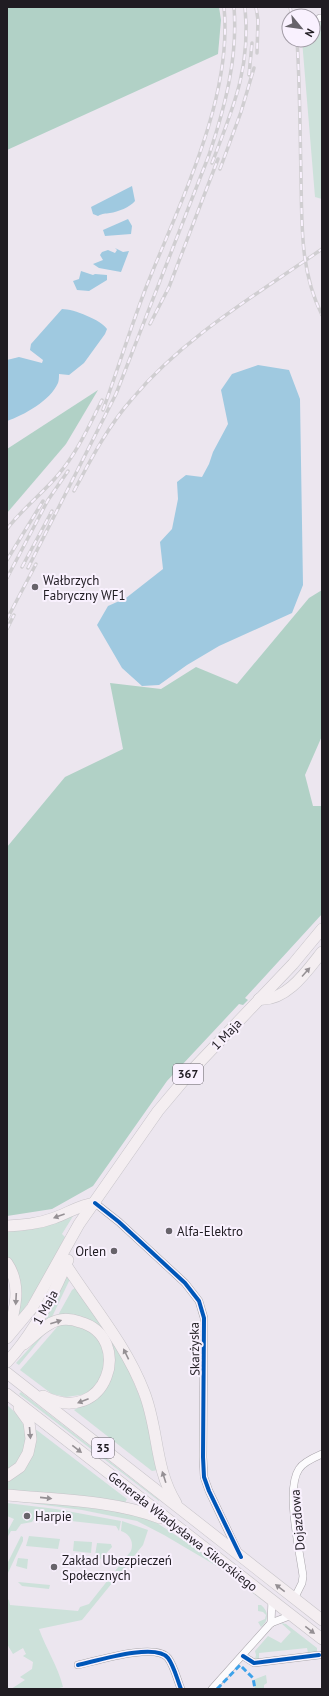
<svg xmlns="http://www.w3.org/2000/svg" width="329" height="1696" font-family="'PT Sans',sans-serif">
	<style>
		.green { fill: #cde1da }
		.forest { fill: #b1d1c6 }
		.water { fill: #9fc9e0 }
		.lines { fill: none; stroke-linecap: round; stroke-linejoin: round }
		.street-casing { stroke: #a9a5ab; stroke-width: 8 }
		.primary-casing { stroke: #c7c4c9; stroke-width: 12 }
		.street { stroke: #fcfbfd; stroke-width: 7 }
		.primary { stroke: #f4eef1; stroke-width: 11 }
		.rail-casing { stroke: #d0ced1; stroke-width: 3.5 }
		.rail { stroke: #f9f1fe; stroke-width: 2; stroke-dasharray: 6; stroke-linecap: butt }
		.quiet { stroke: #3da2ea; stroke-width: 3; stroke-dasharray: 6 3; stroke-linecap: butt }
		.cycleway-casing { stroke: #f9f1fe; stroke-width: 6 }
		.cycleway { stroke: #0057b8; stroke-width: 4 }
		.oneway { fill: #959094 }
		.poi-dot { fill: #67636a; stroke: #f9f1fe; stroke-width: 1.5 }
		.labels { text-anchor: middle; stroke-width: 4; stroke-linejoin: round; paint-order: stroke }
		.shield { fill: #f9f1fe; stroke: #615c64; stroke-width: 1 }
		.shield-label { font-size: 12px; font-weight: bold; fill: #201c22 }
		.poi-label { font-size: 13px; fill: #201c22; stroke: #f9f1fe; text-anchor: start }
		.street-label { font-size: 13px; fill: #201c22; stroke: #f9f1fe }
	</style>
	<rect width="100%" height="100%" fill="#ece6ef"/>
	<g class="green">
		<polygon points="322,14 322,199 315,197 302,40 313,40 313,19"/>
		<polygon points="75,1213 62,1234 65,1237 42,1281 20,1315 19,1314 7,1259 7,1229"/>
		<polygon points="66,1274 70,1279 52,1317 45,1321"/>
		<polygon points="75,1288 120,1349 147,1415 159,1470 152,1471 74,1410 89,1402 111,1377 102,1330 57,1317 72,1290"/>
		<polygon points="64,1323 89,1329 105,1349 104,1376 87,1394 66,1397 52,1394 20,1370 58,1326"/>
		<polygon points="51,1326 19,1365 16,1363 46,1330"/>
		<polygon points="21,1392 159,1500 159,1501 19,1394"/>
		<path d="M7,1405c14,11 29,34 16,52 -5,5 -11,10 -16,15z"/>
		<polygon points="34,1428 127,1499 125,1503 7,1490 7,1479 13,1476"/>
		<polygon points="7,1498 130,1512 151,1519 215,1561 267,1604 220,1568 164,1535 137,1521 82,1510 7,1500"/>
		<polygon points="7,1503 56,1509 121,1521 119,1531 116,1526 35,1517 32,1522 21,1524 16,1531 11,1531 7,1538 7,1532 14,1519 7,1516"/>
		<path d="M122,1521l26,9 -5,15 -61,75 -43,9c7,20 19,37 24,58l-8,2h-48v-2l4,2 14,-9 -5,-3 12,-8 1,-7 -10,-6 3,-2 -3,-6 -10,6 -6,-10v-45l2,1 1,5 68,6 2,-4 9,-3 42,-53c3,-9 -1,-17 -10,-20z"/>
		<polygon points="21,1536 23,1537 23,1541 7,1575 7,1564"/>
		<polygon points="29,1536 60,1539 58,1549 26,1546"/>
		<polygon points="74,1541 92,1542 91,1553 73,1551"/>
		<polygon points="97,1543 111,1544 112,1547 101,1559 95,1556"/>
		<polygon points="18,1558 28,1559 27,1569 16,1566"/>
		<polygon points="18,1582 50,1585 49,1589 22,1586"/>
		<path d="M258,1605h3c8,6 8,16 0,22l-3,-5 7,-3 1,-4 -3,-3 -5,-1z"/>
		<polygon points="281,1623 286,1624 317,1648 317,1652 308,1653 307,1648 259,1653 259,1659 255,1659 256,1655 255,1651 268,1636 281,1643 291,1632"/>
		<polygon points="266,1675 267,1683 264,1685 264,1689 255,1689 253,1680"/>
	</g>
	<g class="forest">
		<polygon points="7,7 219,7 221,20 218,54 7,150"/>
		<polygon points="98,390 66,444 7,513 7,449"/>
		<polygon points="322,590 322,736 305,775 313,806 322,806 322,914 245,998 248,1000 243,1005 239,1004 167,1081 93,1186 52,1209 7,1216 7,847 65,777 123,749 110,683 161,689 196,667 237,684 309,598"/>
	</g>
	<g class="water">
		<path d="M132,186l3,15c-5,6 -17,11 -25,12 -5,1 -7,0 -12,3l-5,-2 -2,-7z"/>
		<polygon points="128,219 132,226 131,234 105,236 103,230"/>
		<polygon points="115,248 123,252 129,251 121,272 99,268 93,264 103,260 100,255 102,252 108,250 115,253 117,250"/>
		<polygon points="81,271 93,275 95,274 107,275 107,280 89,291 77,290 73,281 79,279"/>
		<path d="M62,309c12,0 39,11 45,20l-2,5 -21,29 -15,12 -10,-1c0,3 0,6 -1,9 -8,18 -34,32 -51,38v-61l12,-3 23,6 1,-3 -13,-10 1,-6z"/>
		<polygon points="258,365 289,370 300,399 303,585 292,613 219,646 187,665 159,685 142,686 122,668 97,625 108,606 126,598 163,569 160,542 172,529 178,499 177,482 186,475 202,477 209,464 213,452 228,424 221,390 232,374"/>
	</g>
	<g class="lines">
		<g class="street-casing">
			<g id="street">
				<polyline points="320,18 322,18"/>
				<polyline points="95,1203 119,1222 185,1283 199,1301 204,1318 203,1457 204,1477 209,1491 239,1554"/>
				<path d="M294,1599l8,-16 1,-7c-3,-24 -18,-87 -4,-107 4,-7 16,-12 23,-15"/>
				<polyline points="271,1623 272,1599"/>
				<polyline points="243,1656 254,1663 319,1655"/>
				<path d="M78,1665c18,-4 78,-23 90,-7 6,8 9,21 13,31"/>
				<polyline points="212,1689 271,1623 292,1615"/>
			</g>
		</g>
		<g class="primary-casing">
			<g id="primary">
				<path d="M259,999c27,3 48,-28 63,-47"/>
				<path d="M7,1226c16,-1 31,-2 47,-8 14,-5 26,-13 41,-15"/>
				<path d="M7,1263c15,22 8,47 1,71"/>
				<path d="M66,1265c27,42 60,80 78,127 15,38 10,75 32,111"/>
				<polyline points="7,1338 32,1308 79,1224 158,1111 195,1067 293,964 322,929"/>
				<path d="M24,1344c8,-6 15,-14 24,-19 10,-7 21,-7 32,-3 55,15 27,107 -37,74"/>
				<path d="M7,1362c27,-29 46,-66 61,-102"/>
				<polyline points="7,1373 322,1620"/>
				<polyline points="7,1394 322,1639"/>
				<polyline points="7,1476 20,1467 28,1453 31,1439 29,1422 19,1408"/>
				<path d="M7,1495c51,5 105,5 153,23"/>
			</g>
		</g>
		<use href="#street" class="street"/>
		<use href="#primary" class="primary"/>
		<g class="rail-casing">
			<g id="rail">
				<polyline points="256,7 258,20 257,53"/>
				<polyline points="290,7 292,16"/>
				<path d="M297,40c3,46 3,92 4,138 1,47 -1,93 21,137"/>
				<polyline points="249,75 252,43"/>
				<path d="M212,163c21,-55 39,-95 33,-156"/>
				<polyline points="220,169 241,112 254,68"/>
				<polyline points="150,324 169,287 218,159"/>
				<path d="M103,410c15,-41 28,-84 44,-125 33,-83 86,-187 77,-278"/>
				<path d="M74,491c17,-32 34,-65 58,-92 52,-62 124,-104 190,-150"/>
				<path d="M7,529c15,-20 35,-35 51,-54 19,-22 31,-49 44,-75"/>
				<polyline points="7,560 43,501"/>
				<polyline points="22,567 52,511"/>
				<path d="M28,568l88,-174 93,-239c16,-48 29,-97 25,-148"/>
				<polyline points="7,578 48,500 68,471"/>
				<polyline points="7,619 36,564"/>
				<polyline points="7,629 14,615"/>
			</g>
		</g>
		<use href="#rail" class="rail"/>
		<polyline class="quiet" points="217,1689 240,1665 253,1678 255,1689"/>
		<g class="cycleway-casing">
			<g id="cycleway">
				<polyline points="95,1203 119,1222 185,1283 199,1301 204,1318 203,1457 204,1477 209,1491 241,1557"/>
				<polyline points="243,1656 254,1663 319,1655"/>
				<path d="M78,1665c18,-4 78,-23 90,-7 6,8 9,21 13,31"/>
			</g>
		</g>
		<use href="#cycleway" class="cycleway"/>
	</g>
	<defs><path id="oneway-solid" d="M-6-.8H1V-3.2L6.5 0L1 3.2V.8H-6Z"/></defs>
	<g class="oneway">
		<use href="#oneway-solid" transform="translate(306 972) rotate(-48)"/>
		<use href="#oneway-solid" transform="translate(59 1216) rotate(160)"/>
		<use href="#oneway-solid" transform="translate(16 1299) rotate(93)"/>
		<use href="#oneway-solid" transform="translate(56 1322) rotate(-18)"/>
		<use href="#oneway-solid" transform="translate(126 1354) rotate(-116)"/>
		<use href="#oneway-solid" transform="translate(83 1401) rotate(159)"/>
		<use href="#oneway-solid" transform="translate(30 1433) rotate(85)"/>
		<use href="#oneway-solid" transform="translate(77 1449) rotate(38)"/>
		<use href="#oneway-solid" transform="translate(164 1477) rotate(-108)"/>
		<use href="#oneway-solid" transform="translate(46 1498) rotate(6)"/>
		<use href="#oneway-solid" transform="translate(280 1588) rotate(-142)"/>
		<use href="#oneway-solid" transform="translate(310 1630) rotate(38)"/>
	</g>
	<g class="poi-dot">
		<circle cx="35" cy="587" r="4"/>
		<circle cx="169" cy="1231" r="4"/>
		<circle cx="114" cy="1251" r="4"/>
		<circle cx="27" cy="1516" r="4"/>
		<circle cx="54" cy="1567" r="4"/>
	</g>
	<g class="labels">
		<g class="shield">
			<rect x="173" y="1064" width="30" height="20" rx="3"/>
			<rect x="92" y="1438" width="22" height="20" rx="3"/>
		</g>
		<g class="shield-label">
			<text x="188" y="1078">367</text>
			<text x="103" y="1452">35</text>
		</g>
		<g class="poi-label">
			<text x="43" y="585">Wałbrzych<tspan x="43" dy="15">Fabryczny WF1</tspan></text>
			<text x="177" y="1236">Alfa-Elektro</text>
			<text x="106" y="1256" text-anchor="end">Orlen</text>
			<text x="35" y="1521">Harpie</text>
			<text x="62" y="1565">Zakład Ubezpieczeń<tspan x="62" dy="15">Społecznych</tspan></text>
		</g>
		<g class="street-label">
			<text transform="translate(226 1034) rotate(-46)" y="5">1 Maja</text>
			<text transform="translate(45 1307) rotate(-61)" y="5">1 Maja</text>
			<text transform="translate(194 1349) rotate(-91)" y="5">Skarżyska</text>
			<text transform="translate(297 1520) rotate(-95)" y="5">Dojazdowa</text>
			<text transform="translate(183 1531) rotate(38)" y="5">Generała Władysława Sikorskiego</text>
		</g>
	</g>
	<rect width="329" height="1696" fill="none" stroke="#201c22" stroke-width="16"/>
	<g transform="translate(301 28) rotate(119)"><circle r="19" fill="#f9f1fe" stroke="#a29ca6"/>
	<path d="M0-3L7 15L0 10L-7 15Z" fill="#67636a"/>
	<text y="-6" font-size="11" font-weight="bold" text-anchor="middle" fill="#201c22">N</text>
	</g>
</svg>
